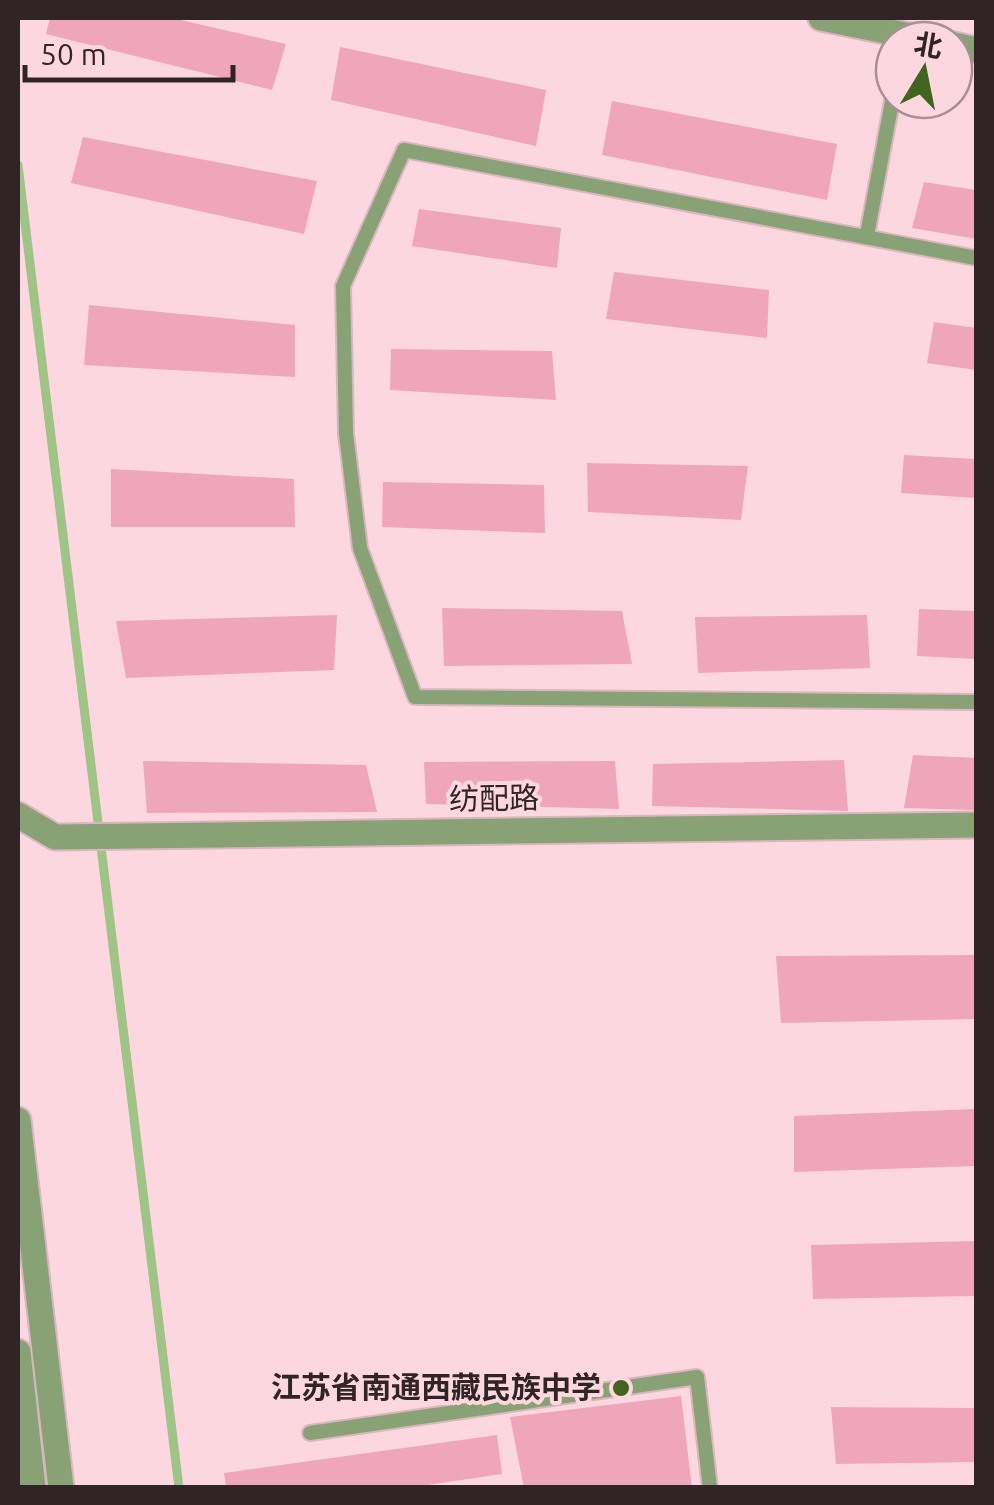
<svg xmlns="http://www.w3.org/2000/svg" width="994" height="1505" font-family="Ubuntu,'Noto Sans SC',sans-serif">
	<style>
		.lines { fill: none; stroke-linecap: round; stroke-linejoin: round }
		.stream { stroke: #a0c387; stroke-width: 9 }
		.building { fill: #f0a6ba }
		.service-casing { stroke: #d8b7bf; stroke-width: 18 }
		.tertiary-casing { stroke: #d8b7bf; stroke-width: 29 }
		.service { stroke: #88a276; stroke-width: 14 }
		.tertiary { stroke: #88a276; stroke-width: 25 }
		.poi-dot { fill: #41651e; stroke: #fdd7e0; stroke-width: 4 }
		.labels { text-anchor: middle; stroke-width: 8; stroke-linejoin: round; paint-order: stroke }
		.street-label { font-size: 30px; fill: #312427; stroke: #fdd7e0 }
		.poi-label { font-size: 30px; font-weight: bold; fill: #312427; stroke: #fdd7e0; text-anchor: end }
	</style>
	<rect width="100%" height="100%" fill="#fdd7e0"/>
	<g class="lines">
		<polyline class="stream" points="18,165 179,1488"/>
	</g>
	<g class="building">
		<polygon points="50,18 172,18 286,44 272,90 46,34"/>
		<polygon points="340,47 546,90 536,146 331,100"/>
		<polygon points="612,101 837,144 827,200 602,155"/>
		<polygon points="83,137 317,181 304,234 71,183"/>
		<polygon points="924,182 976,190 976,239 912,228"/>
		<polygon points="419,209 561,228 557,268 412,246"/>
		<polygon points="614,272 769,290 767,338 606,319"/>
		<polygon points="89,305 295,325 295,377 84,365"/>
		<polygon points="934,322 976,328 976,370 927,363"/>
		<polygon points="391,349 552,351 556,400 390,390"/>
		<polygon points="904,455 976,459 976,498 901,493"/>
		<polygon points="587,463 748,466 741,520 588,512"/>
		<polygon points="111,469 294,479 295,527 111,527"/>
		<polygon points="383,482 544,485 545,533 382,527"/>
		<polygon points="442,608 622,611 632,664 444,666"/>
		<polygon points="919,609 976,611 976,659 917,656"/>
		<polygon points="337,615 334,670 126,678 116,621"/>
		<polygon points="867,615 870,668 698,673 695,617"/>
		<polygon points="913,755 976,758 976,810 904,808"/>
		<polygon points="844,760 848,811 652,806 653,764"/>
		<polygon points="143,761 366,765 377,812 147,813"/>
		<polygon points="615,761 619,809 426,804 424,762"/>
		<polygon points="976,955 976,1019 781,1023 776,956"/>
		<polygon points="976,1109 976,1166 794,1172 794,1116"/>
		<polygon points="976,1241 976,1296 813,1299 811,1245"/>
		<polygon points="681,1396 692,1488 524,1488 510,1417"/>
		<polygon points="831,1407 976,1408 976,1462 836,1464"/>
		<polygon points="497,1435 502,1474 407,1488 226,1488 224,1473"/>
	</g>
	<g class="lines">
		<g class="service-casing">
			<g id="service">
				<polyline points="867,235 894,91"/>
				<polyline points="976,258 404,150 343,286 346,434 360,548 415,697 976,702"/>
				<polyline points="310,1433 697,1377 710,1488"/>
			</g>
		</g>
		<g class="tertiary-casing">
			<g id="tertiary">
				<polyline points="821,18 930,40"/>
				<polyline points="954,45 976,50"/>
				<polyline points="18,815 55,837 976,825"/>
				<polyline points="18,1120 61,1488"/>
				<polyline points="18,1352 33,1488"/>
			</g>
		</g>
		<use href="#service" class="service"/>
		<use href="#tertiary" class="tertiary"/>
	</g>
	<circle class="poi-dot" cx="621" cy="1388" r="10"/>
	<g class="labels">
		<g class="street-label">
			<text transform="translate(494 799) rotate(-1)" y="10">纺配路</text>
		</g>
		<g class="poi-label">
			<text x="601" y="1398">江苏省南通西藏民族中学</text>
		</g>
	</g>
	<rect width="994" height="1505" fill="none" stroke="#312427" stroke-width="40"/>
	<g transform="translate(924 70) rotate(10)"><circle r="48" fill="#fdd7e0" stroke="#ab8f96" stroke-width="2.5"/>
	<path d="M0-8L18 38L0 25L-18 38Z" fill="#41651e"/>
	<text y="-15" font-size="28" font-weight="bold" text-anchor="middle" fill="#312427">北</text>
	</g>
	<path d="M25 65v15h208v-15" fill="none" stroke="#312427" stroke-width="5"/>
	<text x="40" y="65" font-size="30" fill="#312427" stroke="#fdd7e0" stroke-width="8" paint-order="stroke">50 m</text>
</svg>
